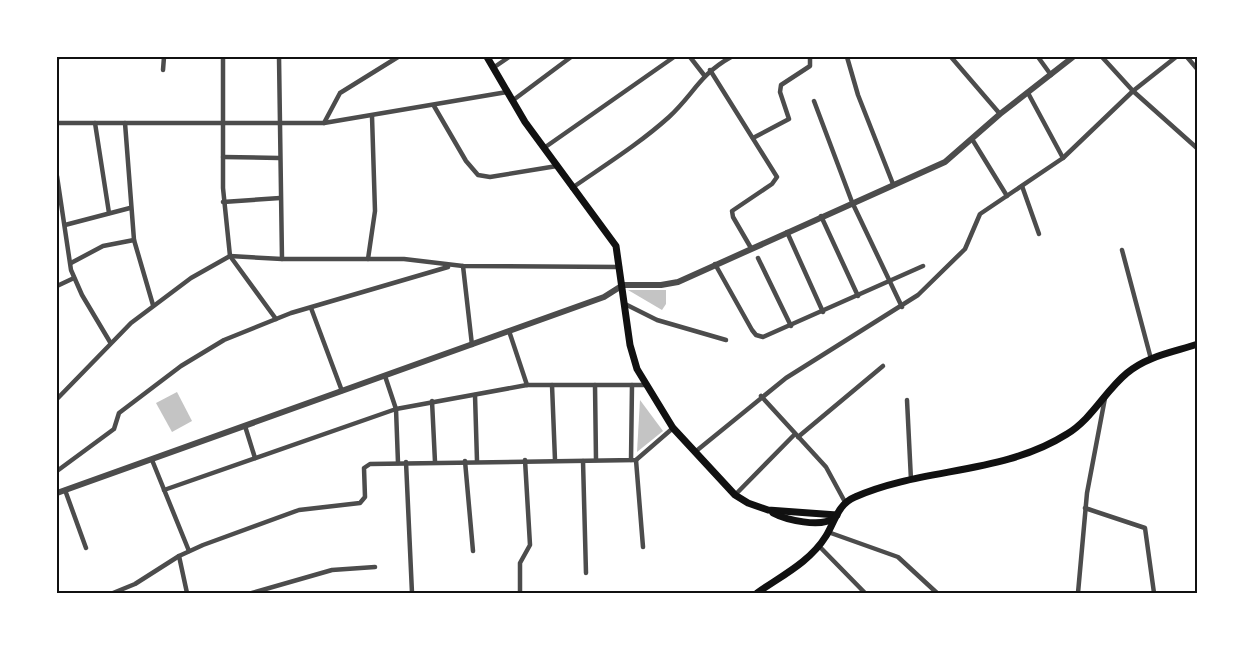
<svg xmlns="http://www.w3.org/2000/svg" width="1255" height="650" font-family="'Space Grotesk',sans-serif">
	<style>
		.building { fill: #c4c4c4 }
		.lines { fill: none; stroke-linecap: round; stroke-linejoin: round }
		.minor { stroke: #4c4c4c; stroke-width: 4.5 }
		.tertiary { stroke: #4c4c4c; stroke-width: 6 }
		.secondary { stroke: #111; stroke-width: 7 }
		.neatline { fill: none; stroke: #111; stroke-width: 2 }
	</style>
	<rect width="100%" height="100%" fill="#fff"/>
	<g class="building">
		<polygon points="628,290 666,290 666,304 662,310"/>
		<polygon points="177,392 192,421 172,432 156,403"/>
		<polygon points="640,400 663,431 637,452"/>
	</g>
	<g class="lines">
		<g class="minor">
			<polyline points="223,57 223,188 230,256 276,319"/>
			<polyline points="279,57 282,259"/>
			<polyline points="690,57 704,75"/>
			<polyline points="847,57 858,95 893,184"/>
			<polyline points="951,57 1000,114"/>
			<polyline points="1038,57 1051,75"/>
			<polyline points="1102,57 1133,91 1198,149"/>
			<polyline points="1187,57 1198,70"/>
			<polyline points="57,59 58,57"/>
			<polyline points="493,68 509,57"/>
			<polyline points="163,70 164,57"/>
			<polyline points="710,70 777,177 772,184 732,211 733,217 751,248"/>
			<polyline points="1028,93 1063,158"/>
			<polyline points="512,101 571,57"/>
			<polyline points="814,101 852,202 902,307"/>
			<polyline points="434,106 466,161 478,175 490,177 557,166"/>
			<polyline points="57,123 324,123 507,92"/>
			<polyline points="95,123 109,213"/>
			<polyline points="125,123 134,240 153,305"/>
			<polyline points="324,123 340,93 398,57"/>
			<polyline points="753,138 789,119 780,92 781,85 810,66 810,57"/>
			<polyline points="972,139 1007,196"/>
			<polyline points="544,148 674,57"/>
			<polyline points="223,157 279,158"/>
			<polyline points="57,176 71,270 82,295 110,342"/>
			<polyline points="1022,186 1039,234"/>
			<path d="M572,188c33,-23 67,-44 97,-71 25,-23 30,-42 62,-60"/>
			<polyline points="223,202 280,198"/>
			<polyline points="821,216 858,296"/>
			<polyline points="65,225 130,208"/>
			<polyline points="787,232 823,312"/>
			<polyline points="1122,250 1151,359"/>
			<polyline points="758,258 791,326"/>
			<polyline points="368,259 375,211 372,116"/>
			<polyline points="71,263 103,246 134,240"/>
			<polyline points="715,264 752,330 756,335 763,337 923,266"/>
			<polyline points="463,266 472,345"/>
			<polyline points="57,286 74,278"/>
			<polyline points="625,304 657,320 726,340"/>
			<polyline points="311,308 342,391"/>
			<polyline points="509,331 527,385"/>
			<polyline points="385,376 396,409 398,463"/>
			<polyline points="552,385 555,460"/>
			<polyline points="595,385 596,460"/>
			<polyline points="475,395 477,461"/>
			<polyline points="761,396 826,467 845,502"/>
			<polyline points="57,399 131,323 191,278 230,256 282,259 404,259 463,266 620,267"/>
			<polyline points="907,400 911,480"/>
			<polyline points="432,401 435,462"/>
			<polyline points="245,426 255,458"/>
			<polyline points="798,437 883,366"/>
			<polyline points="695,452 786,378 918,295 965,249 980,214 1063,158 1133,91 1176,57"/>
			<polyline points="152,460 189,551"/>
			<polyline points="631,460 632,385"/>
			<polyline points="636,460 643,547"/>
			<polyline points="465,461 473,551"/>
			<polyline points="583,461 586,573"/>
			<polyline points="406,462 412,593"/>
			<polyline points="57,471 114,429 119,413 181,366 224,340 291,313 448,267"/>
			<polyline points="65,490 86,548"/>
			<polyline points="164,490 396,409 527,385 646,385"/>
			<polyline points="735,495 795,434"/>
			<polyline points="1085,508 1145,528 1154,593"/>
			<polyline points="828,532 898,557 937,593"/>
			<polyline points="819,546 865,593"/>
			<polyline points="179,556 187,593"/>
			<polyline points="113,593 135,584 179,556 203,545 299,510 360,503 365,497 364,468 370,464 636,460 673,428"/>
			<polyline points="252,593 332,570 375,567"/>
			<polyline points="520,593 520,563 530,545 525,460"/>
			<polyline points="1078,593 1087,493 1105,398"/>
		</g>
		<polyline class="tertiary" points="57,493 604,297 623,285 661,285 678,282 945,162 1000,114 1073,57"/>
		<g class="secondary">
			<polyline points="487,57 525,122 616,246 630,345 637,369 673,428 735,495 748,503 768,510 837,515"/>
			<path d="M773,513c13,7 48,15 61,5"/>
			<path d="M757,593c24,-17 53,-31 69,-57 9,-15 12,-32 29,-39 68,-30 147,-22 212,-63 25,-15 38,-43 60,-61 20,-17 47,-21 71,-29"/>
		</g>
	</g>
	<rect width="1255" height="650" fill="none" stroke="#ffffff" stroke-width="117"/>
	<rect x="58" y="58" width="1138" height="534" class="neatline"/>
</svg>
